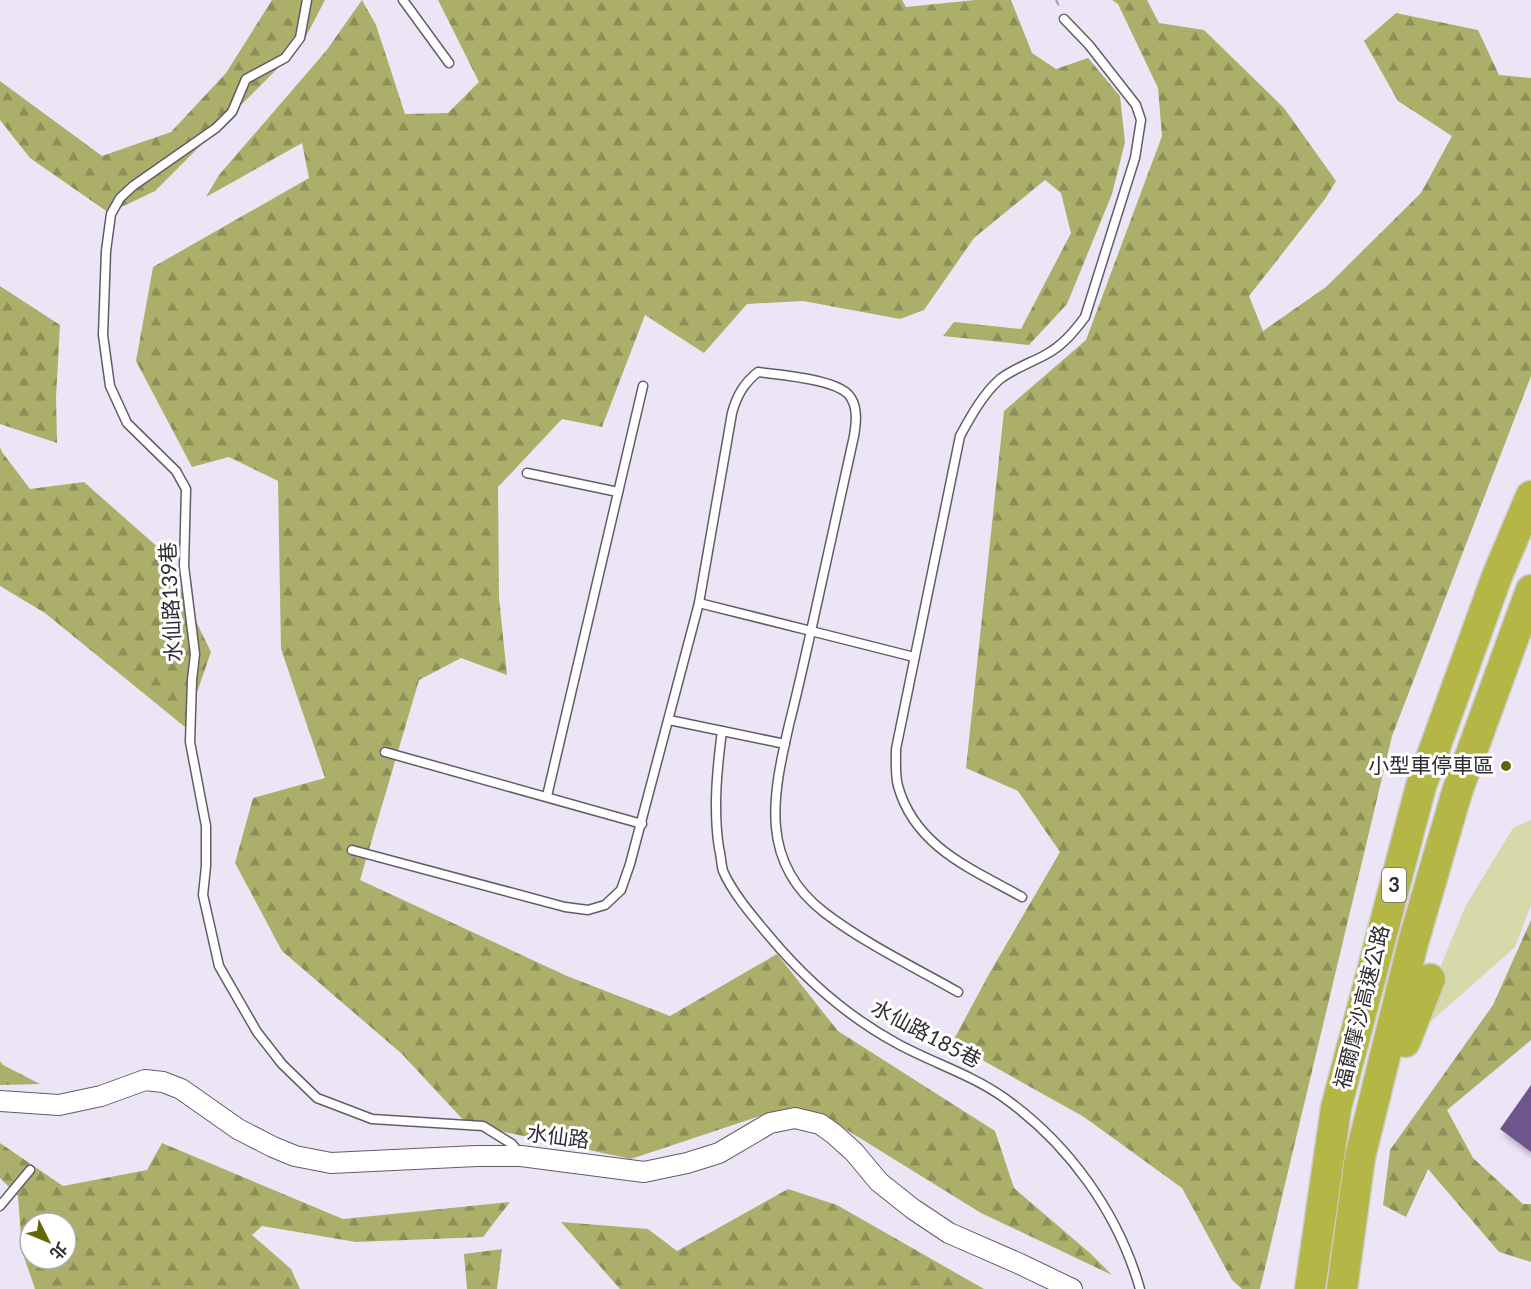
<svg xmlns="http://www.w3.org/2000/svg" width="1531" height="1289" font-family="Lato,'Noto Sans TC',sans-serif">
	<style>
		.grass { fill: #d6d9aa }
		.forest { fill: url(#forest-firs); fill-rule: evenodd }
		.building { fill: #6e548c; filter: url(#shadow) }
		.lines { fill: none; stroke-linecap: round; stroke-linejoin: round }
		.service-casing { stroke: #625c6a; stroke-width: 11 }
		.tertiary-casing { stroke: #625c6a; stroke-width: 22 }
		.motorway-casing { stroke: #cdcdce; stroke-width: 33 }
		.path { stroke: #a39da9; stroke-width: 2; stroke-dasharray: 6 3; stroke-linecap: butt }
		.service { stroke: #fff; stroke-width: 8 }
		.tertiary { stroke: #fff; stroke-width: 20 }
		.motorway { stroke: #b4b746; stroke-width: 30 }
		.poi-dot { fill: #656702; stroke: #fff; stroke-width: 2 }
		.labels { text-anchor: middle; stroke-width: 6; stroke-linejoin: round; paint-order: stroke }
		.shield { fill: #fff; stroke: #6e6c70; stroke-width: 1.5 }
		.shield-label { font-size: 20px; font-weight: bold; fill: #302d33 }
		.street-label { font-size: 21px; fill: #302d33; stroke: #fff }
		.poi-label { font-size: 21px; fill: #302d33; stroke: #fff; text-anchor: end }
	</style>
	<defs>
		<pattern id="forest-firs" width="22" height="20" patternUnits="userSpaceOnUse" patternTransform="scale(1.5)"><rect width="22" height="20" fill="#acaf6a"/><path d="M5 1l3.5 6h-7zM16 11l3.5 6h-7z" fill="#8c8f58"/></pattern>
		<filter id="shadow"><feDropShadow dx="3.5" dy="6" stdDeviation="3" flood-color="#0004"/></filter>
	</defs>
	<rect width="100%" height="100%" fill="#ece5f5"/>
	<polygon class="grass" points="1531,820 1531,905 1515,947 1410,1040 1465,907 1513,828"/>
	<g class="forest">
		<polygon points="272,0 325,0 302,44 155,191 109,213 30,158 0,120 0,81 102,156 171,132 226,73"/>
		<polygon points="362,0 376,25 405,114 448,113 479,82 438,0 902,0 906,7 975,0 1011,0 1032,53 1056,69 1088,58 1120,96 1125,142 1112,194 1067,304 1029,345 943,336 954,322 1021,329 1071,233 1061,193 1045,180 974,238 924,310 900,319 803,301 747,304 704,353 645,315 602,427 562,419 498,487 499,598 507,675 461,658 419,680 360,880 567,976 670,1016 777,954 838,1031 995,1131 1014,1188 1091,1254 1112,1275 981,1213 829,1119 763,1115 631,1159 467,1124 401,1053 282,951 235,863 253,798 325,778 281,649 278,481 229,457 192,467 136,361 153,267 309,178 302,143 206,197 219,175 326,51"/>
		<polygon points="1112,0 1147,0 1159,23 1204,30 1284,108 1336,181 1325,199 1249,296 1263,331 1326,287 1421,193 1452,136 1398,101 1364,41 1396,13 1478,30 1499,75 1531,78 1531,376 1392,736 1260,1289 1242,1289 1232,1280 1182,1188 1084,1117 952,1043 989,974 1060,852 1018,791 966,768 1004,411 1086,340 1162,136 1158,88 1118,4"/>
		<polygon points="0,286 60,325 56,397 57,443 0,424"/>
		<polygon points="0,447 2,452 30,489 84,482 161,550 211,652 185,727 45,613 0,586"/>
		<polygon points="1531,920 1531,1040 1447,1110 1473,1158 1523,1204 1531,1204 1531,1262 1499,1252 1428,1169 1406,1217 1383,1205 1390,1150 1493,1005"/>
		<polygon points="0,1061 3,1065 40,1084 0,1085"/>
		<path d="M0,1143l63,43 84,-16 15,-27 181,76 167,-17 -27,35 -127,5 -94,-16 -10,9 39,34 9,20h-265l-13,-38 -4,-55 -18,-18zM30,1223h36v36h-36z"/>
		<polygon points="788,1189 837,1205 984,1289 620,1289 561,1222 648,1229 677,1251"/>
		<polygon points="502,1249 497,1289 467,1289 464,1254"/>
	</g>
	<polygon class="building" points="1531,1085 1531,1152 1500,1129"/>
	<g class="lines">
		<g class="service-casing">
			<g id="service">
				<polyline points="307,0 300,38 285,58 246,79 232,112 216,128 133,186 120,198 111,214 106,251 103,335 110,386 127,423 176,471 186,489 184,566 195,654 192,680 190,742 206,826 206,866 203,895 219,966 257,1032 282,1064 317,1098 372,1119 483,1126 512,1144 520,1154"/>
				<polyline points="403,0 449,63"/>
				<polyline points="527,473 618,492"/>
				<path d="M699,603l112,28c-7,31 -14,63 -22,94 -16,70 -31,137 36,188 41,31 89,54 133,79"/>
				<polyline points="669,720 785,744"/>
				<path d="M722,731c-5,39 -9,78 -3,117 2,7 2,16 4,23 10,23 31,47 47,66 36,43 78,80 128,107 35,19 72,30 105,53 65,46 115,115 137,192"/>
				<polyline points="385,752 642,824"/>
				<polyline points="547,796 643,386"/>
				<path d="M352,850l213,57 23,3 17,-5 16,-15 9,-26 69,-261 33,-190c5,-18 12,-30 26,-41 21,3 83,7 93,26 7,11 5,26 3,38l-43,195 103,26"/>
				<path d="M1022,897c-50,-28 -107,-50 -124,-111 -3,-11 -2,-25 -2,-37l64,-313c11,-20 23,-42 40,-57 13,-10 30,-16 45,-24 17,-9 28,-22 40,-38l50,-159 6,-38 -5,-15 -47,-60 -25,-26"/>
				<polyline points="0,1206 30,1170"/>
			</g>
		</g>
		<g class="tertiary-casing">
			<polyline id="tertiary" points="0,1101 59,1105 101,1096 145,1080 163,1082 181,1089 238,1129 273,1147 295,1156 331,1163 477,1156 521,1156 644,1172 687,1163 719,1153 770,1123 795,1118 820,1124 834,1134 854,1152 879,1182 913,1209 949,1233 1020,1264 1072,1289"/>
		</g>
		<g class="motorway-casing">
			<g id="motorway">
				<polyline points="1405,1042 1430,979"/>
				<polyline points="1310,1289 1336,1108 1421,786 1497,576 1531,496"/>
				<polyline points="1342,1289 1360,1157 1413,943 1457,792 1531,590"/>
			</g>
		</g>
		<polyline class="path" points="1056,0 1060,8"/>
		<use href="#service" class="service"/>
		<use href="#tertiary" class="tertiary"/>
		<use href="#motorway" class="motorway"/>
	</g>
	<circle class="poi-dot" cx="1506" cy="766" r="6"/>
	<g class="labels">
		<rect class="shield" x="1382" y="868" width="24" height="34" rx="4.5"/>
		<g class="shield-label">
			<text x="1394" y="892">3</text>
		</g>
		<g class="street-label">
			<text transform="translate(171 602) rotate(-93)" y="7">水仙路139巷</text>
			<text transform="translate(1362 1007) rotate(-76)" y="7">福爾摩沙高速公路</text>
			<text transform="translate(926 1034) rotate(28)" y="7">水仙路185巷</text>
			<text transform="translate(558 1137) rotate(7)" y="7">水仙路</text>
		</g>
		<g class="poi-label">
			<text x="1494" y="773">小型車停車區</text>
		</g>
	</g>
	<g transform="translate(48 1241) rotate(133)"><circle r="28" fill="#ffffff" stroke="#acabad" stroke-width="1.5"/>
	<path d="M0-4.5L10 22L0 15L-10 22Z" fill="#656702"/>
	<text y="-9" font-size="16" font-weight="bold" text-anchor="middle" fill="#302d33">北</text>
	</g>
</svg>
